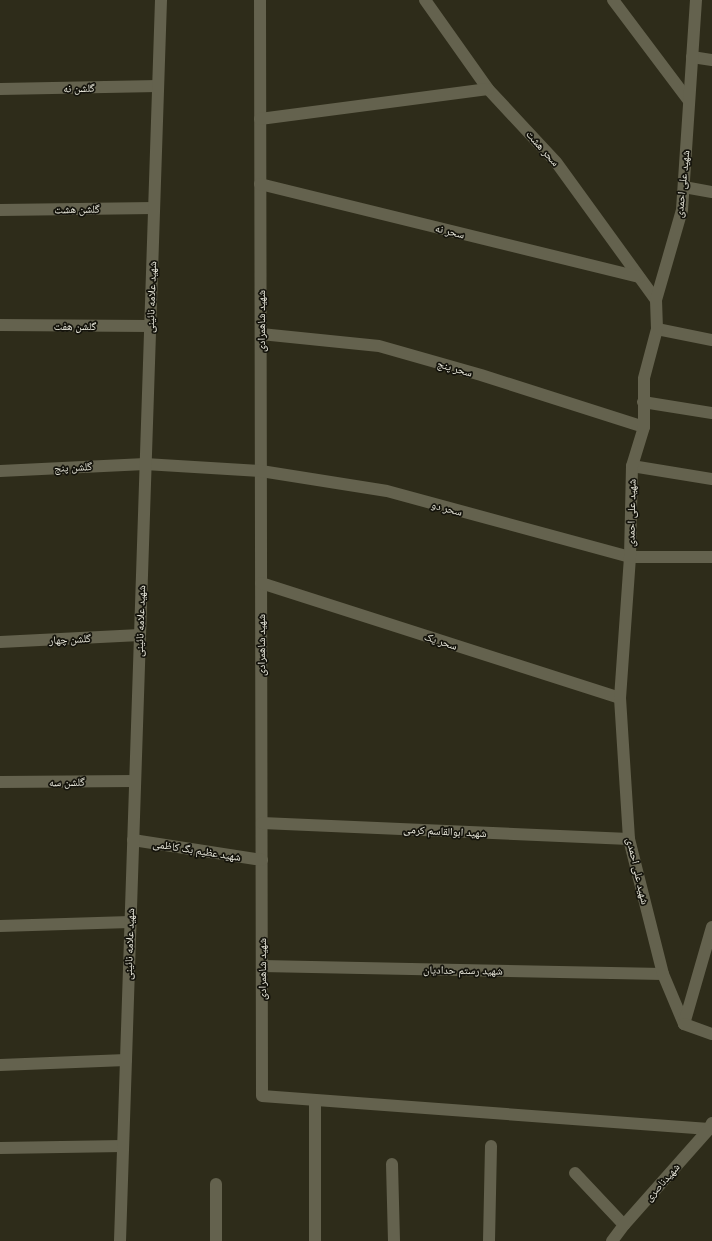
<svg xmlns="http://www.w3.org/2000/svg" width="712" height="1241" font-family="Roboto,'Noto Naskh Arabic',sans-serif">
	<style>
		.lines { fill: none; stroke-linecap: round; stroke-linejoin: round }
		.minor { stroke: #64624e; stroke-width: 12 }
		.labels { text-anchor: middle; stroke-width: 3.5; stroke-linejoin: round; paint-order: stroke }
		.street-label { font-size: 11px; fill: #e9e8dc; stroke: #15140c }
	</style>
	<rect width="100%" height="100%" fill="#2e2c1a"/>
	<g class="lines">
		<g class="minor">
			<polyline points="260,0 262,1096 709,1129"/>
			<polyline points="425,0 488,89 556,162 656,300"/>
			<polyline points="613,0 689,101"/>
			<polyline points="692,57 712,60"/>
			<polyline points="0,89 158,86"/>
			<polyline points="260,119 488,89"/>
			<polyline points="260,184 639,277"/>
			<polyline points="684,187 712,192"/>
			<polyline points="0,210 154,208"/>
			<polyline points="0,325 149,326"/>
			<polyline points="657,329 712,340"/>
			<polyline points="261,334 379,346 481,375 644,427"/>
			<polyline points="643,402 712,413"/>
			<polyline points="632,466 712,479"/>
			<polyline points="0,471 145,464 261,471 387,491 630,557 712,557"/>
			<polyline points="261,583 620,698"/>
			<polyline points="0,642 140,635"/>
			<polyline points="0,782 135,781"/>
			<polyline points="262,823 629,839"/>
			<polyline points="133,840 262,860"/>
			<polyline points="0,926 130,922"/>
			<polyline points="262,966 663,974"/>
			<polyline points="684,1024 663,974 629,839 620,698 630,557 632,466 644,427 644,378 657,329 656,300 682,210 696,0"/>
			<polyline points="684,1024 712,927"/>
			<polyline points="684,1024 712,1034"/>
			<polyline points="0,1065 126,1060"/>
			<polyline points="315,1100 315,1241"/>
			<polyline points="0,1148 123,1146"/>
			<polyline points="392,1164 394,1241"/>
			<polyline points="575,1173 624,1225"/>
			<polyline points="216,1184 216,1241"/>
			<polyline points="120,1241 161,0"/>
			<polyline points="489,1241 491,1146"/>
			<polyline points="612,1241 624,1225 709,1129 712,1123"/>
		</g>
	</g>
	<g class="labels">
		<g class="street-label">
			<text transform="translate(79 88) rotate(-1)" y="4">گلشن نه</text>
			<text transform="translate(543 148) rotate(48)" y="4">سحر هشت</text>
			<text transform="translate(682 184) rotate(-84)" y="4">شهید علی احمدی</text>
			<text transform="translate(77 209) rotate(-1)" y="4">گلشن هشت</text>
			<text transform="translate(450 231) rotate(14)" y="4">سحر نه</text>
			<text transform="translate(151 297) rotate(-88)" y="4">شهید علامه‌ نائینی</text>
			<text transform="translate(261 321) rotate(-90)" y="4">شهید شاهمرادی</text>
			<text x="75" y="330">گلشن هفت</text>
			<text transform="translate(455 368) rotate(16)" y="4">سحر پنج</text>
			<text transform="translate(73 467) rotate(-3)" y="4">گلشن پنج</text>
			<text transform="translate(447 508) rotate(15)" y="4">سحر دو</text>
			<text transform="translate(631 513) rotate(-89)" y="4">شهید علی احمدی</text>
			<text transform="translate(140 621) rotate(-88)" y="4">شهید علامه‌ نائینی</text>
			<text transform="translate(70 639) rotate(-3)" y="4">گلشن چهار</text>
			<text transform="translate(441 641) rotate(18)" y="4">سحر یک</text>
			<text transform="translate(261 645) rotate(-90)" y="4">شهید شاهمرادی</text>
			<text transform="translate(67 782) rotate(-1)" y="4">گلشن سه</text>
			<text transform="translate(445 831) rotate(3)" y="4">شهید ابوالقاسم کرمی</text>
			<text transform="translate(197 850) rotate(9)" y="4">شهید عظیم بگ کاظمی</text>
			<text transform="translate(638 871) rotate(77)" y="4">شهید علی احمدی</text>
			<text transform="translate(129 944) rotate(-88)" y="4">شهید علامه‌ نائینی</text>
			<text transform="translate(262 969) rotate(-90)" y="4">شهید شاهمرادی</text>
			<text transform="translate(463 970) rotate(1)" y="4">شهید رستم حدادیان</text>
			<text transform="translate(662 1182) rotate(-48)" y="4">شهیدناصری</text>
		</g>
	</g>
</svg>
